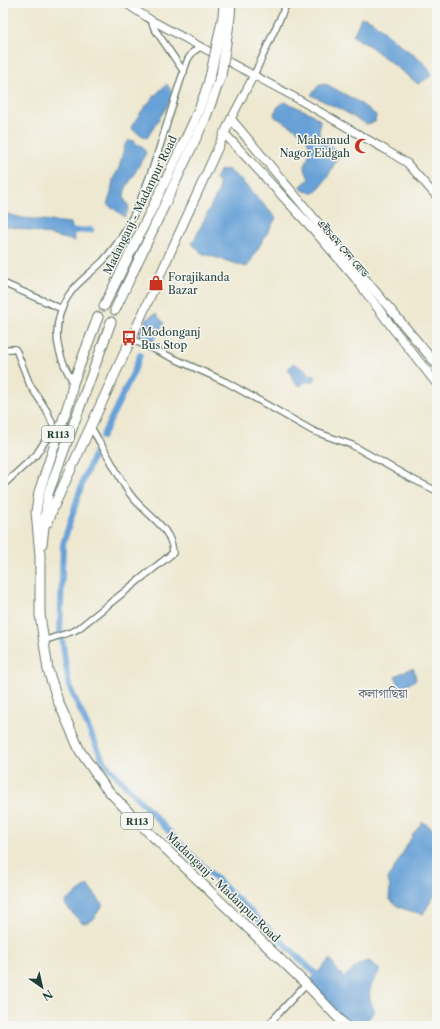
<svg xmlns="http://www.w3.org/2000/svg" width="440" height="1029" font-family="'Libre Caslon Text','Noto Serif Bengali',serif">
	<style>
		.water { fill: #68a1d7; stroke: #446f86 }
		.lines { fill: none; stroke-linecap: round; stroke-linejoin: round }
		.canal { stroke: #68a1d7; stroke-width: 6 }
		.minor-casing { stroke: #67796b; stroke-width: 8 }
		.tertiary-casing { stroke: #67796b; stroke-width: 9 }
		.secondary-casing { stroke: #67796b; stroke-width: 10 }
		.primary-casing { stroke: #67796b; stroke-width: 11 }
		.minor { stroke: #fff; stroke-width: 5.5 }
		.tertiary { stroke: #fff; stroke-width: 7 }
		.secondary { stroke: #fff; stroke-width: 8 }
		.primary { stroke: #fff; stroke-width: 9 }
		.primary-bridge-casing { stroke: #67796b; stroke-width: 11; stroke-linecap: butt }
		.primary-bridge { stroke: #fff; stroke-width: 9 }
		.labels { text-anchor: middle; stroke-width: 3; stroke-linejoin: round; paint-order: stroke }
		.shield { fill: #f6f6f2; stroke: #60746d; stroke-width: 1 }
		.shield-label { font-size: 10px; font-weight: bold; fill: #1f3d34 }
		.poi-label { font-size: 11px; fill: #1f3d34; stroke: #f6f6f2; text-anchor: start }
		.street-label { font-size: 11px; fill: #1f3d34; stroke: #f6f6f2 }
		.quarter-label { font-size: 13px; fill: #59626e; stroke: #f6f6f2 }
	</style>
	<rect width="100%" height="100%" fill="#f6f6f2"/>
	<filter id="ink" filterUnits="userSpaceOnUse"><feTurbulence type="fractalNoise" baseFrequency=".025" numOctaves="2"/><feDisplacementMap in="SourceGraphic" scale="8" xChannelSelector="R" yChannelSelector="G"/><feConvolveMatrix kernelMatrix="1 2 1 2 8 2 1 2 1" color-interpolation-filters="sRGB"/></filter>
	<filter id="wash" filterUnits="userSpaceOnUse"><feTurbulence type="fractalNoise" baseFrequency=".012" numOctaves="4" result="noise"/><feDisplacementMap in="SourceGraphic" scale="16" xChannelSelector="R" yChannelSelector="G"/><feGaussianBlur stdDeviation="0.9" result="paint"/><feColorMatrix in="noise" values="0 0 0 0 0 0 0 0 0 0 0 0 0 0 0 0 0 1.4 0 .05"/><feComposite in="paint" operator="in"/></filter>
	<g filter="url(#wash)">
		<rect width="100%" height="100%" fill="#eee8d0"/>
		<g class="water">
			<polygon points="361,18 367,18 376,24 390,37 423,62 431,72 430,77 418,84 371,47 353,36"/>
			<path d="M167,84l7,11 -27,43 -13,-7 -3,-4c10,-16 21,-30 36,-43z"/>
			<polygon points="320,84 328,85 357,101 376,115 375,122 367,124 359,120 340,109 315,97 311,95"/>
			<path d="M285,102l25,11 10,7 -1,15 21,18 -13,25 -11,14c-6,0 -12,1 -16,-5l9,-8 -5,-12c16,-30 -7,-37 -29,-50l-1,-4 6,-9z"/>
			<polygon points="129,140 134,141 137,144 142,146 146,153 125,190 124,198 129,207 125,217 107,204 111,193 113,179 119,168 125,144"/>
			<polygon points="227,169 240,179 276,218 247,267 201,253 192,244 219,190 219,184 215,179 220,171"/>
			<polygon points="3,213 23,218 71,223 75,241 24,229 3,226"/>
			<path d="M156,314l8,9 -11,18h-5l-10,-6c4,-9 7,-18 18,-21z"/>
			<path d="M293,363l15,9v3l2,1 2,-2 4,3 -3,5h-8l-5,4c-3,-2 -7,-4 -8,-7 -1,-3 0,-5 -2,-8h-3z"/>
			<polygon points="410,669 414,669 416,680 402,687 400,687 395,676"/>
			<path d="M423,822l14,10v59l-14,23c-12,-3 -27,-5 -34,-16l1,-10 -2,-9 26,-46z"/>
			<polygon points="88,885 103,905 93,919 85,923 81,922 65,905 66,901"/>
			<path d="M330,959l8,12 6,6 15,-13 10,-3 11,9c-10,17 -15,23 -5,41l-13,15h-12l-42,-43z"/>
		</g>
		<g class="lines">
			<g class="canal">
				<polyline points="65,230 74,231 91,230"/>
				<polyline points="102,437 134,371 140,355"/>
				<polyline points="60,633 63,544 84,478 96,450"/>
				<polyline points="62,639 69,686 104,762 188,852 321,979"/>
				<polyline points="361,1018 370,1026"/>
			</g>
		</g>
	</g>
	<g filter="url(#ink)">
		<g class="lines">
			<g class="minor-casing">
				<g id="minor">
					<polyline points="151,20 154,28 184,72"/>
					<polyline points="254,75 287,3"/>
					<polyline points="3,283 62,309"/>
					<polyline points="131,339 226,382 313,431 352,445 410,478 437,491"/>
					<polyline points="3,350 9,349 15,349 17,352 30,385 47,411 54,427 36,455 3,485"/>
					<path d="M73,382c-12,-21 -21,-43 -13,-68 8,-27 25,-35 43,-53 10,-11 19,-24 26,-37 27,-52 39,-111 59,-165l5,-7 7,-5"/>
					<path d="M43,641l31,-10 5,-3 94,-75c-1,-27 -29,-39 -43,-59 -7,-9 -11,-19 -17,-29 -7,-13 -15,-25 -22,-38"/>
					<polyline points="267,1026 306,984"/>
				</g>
			</g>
			<g class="tertiary-casing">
				<g id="tertiary">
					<polyline points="125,3 151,20 296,98 386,150 407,163 437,197"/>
					<polyline points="231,119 254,75"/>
				</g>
			</g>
			<g class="secondary-casing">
				<g id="secondary">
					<polyline points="224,133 312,228 356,279 395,331 437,384"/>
					<polyline points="131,339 231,119 437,365"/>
				</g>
			</g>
			<g class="primary-casing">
				<g id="primary">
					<path d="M104,306c24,-48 47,-95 70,-143 14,-29 29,-58 37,-90"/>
					<polyline points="115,310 205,119 221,76"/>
					<polyline points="98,317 73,383 70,399 39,492 36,512 40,555 40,615 48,670 58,701 80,751 105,787 138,822 306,984 346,1026"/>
					<polyline points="48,522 53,508 131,339"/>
					<polyline points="42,544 48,494 111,322"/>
				</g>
			</g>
			<use href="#minor" class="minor"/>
			<use href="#tertiary" class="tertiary"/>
			<use href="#secondary" class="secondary"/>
			<use href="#primary" class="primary"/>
			<g class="primary-bridge-casing">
				<g id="primary-bridge">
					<polyline points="211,73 223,16 224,3"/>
					<polyline points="221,76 230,17 231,3"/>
				</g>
			</g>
			<use href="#primary-bridge" class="primary-bridge"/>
		</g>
	</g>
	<defs>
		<g id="mosque-bare" transform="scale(1.2)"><path d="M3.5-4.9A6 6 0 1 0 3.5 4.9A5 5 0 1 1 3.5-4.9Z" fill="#c8321e" stroke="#f6f6f2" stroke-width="2.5" paint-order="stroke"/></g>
		<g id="shop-bare" transform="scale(1.2)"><path d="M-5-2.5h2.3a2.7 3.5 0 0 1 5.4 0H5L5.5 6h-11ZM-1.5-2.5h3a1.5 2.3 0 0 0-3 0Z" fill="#c8321e" stroke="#f6f6f2" stroke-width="2.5" paint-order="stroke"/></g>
		<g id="bus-bare" transform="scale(1.2)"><path d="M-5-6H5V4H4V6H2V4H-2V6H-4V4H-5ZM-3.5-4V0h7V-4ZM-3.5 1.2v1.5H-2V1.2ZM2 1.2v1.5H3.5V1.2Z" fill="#c8321e" stroke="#f6f6f2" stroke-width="2.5" paint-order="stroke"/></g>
	</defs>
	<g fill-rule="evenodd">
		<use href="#mosque-bare" x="362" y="146"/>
		<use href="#shop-bare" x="156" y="283"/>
		<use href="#bus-bare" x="129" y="338"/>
	</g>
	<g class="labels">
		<g class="shield">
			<rect x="42" y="426" width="32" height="16" rx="3"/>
			<rect x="121" y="813" width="32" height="16" rx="3"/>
		</g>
		<g class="shield-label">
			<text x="58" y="438">R113</text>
			<text x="137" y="825">R113</text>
		</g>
		<g class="poi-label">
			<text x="350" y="144" text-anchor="end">Mahamud<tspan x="350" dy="13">Nagor Eidgah</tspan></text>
			<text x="168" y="281">Forajikanda<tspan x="168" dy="13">Bazar</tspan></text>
			<text x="141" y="336">Modonganj<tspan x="141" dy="13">Bus Stop</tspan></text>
		</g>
		<g class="street-label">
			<text transform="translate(140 205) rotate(-64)" y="4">Madanganj - Madanpur Road</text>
			<text transform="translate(343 248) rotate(49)" y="4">এইচএম সেন রোড</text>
			<text transform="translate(223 887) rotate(44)" y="4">Madanganj - Madanpur Road</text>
		</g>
		<g class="quarter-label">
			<text x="383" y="698">কলাগাছিয়া</text>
		</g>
	</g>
	<rect width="440" height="1029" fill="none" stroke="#f6f6f2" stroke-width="16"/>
	<g transform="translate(42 987) rotate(146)" stroke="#f6f6f2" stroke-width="3" paint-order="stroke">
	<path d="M0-3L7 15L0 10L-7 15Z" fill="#1f3d34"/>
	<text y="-6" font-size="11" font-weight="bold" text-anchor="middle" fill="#1f3d34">N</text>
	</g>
</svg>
